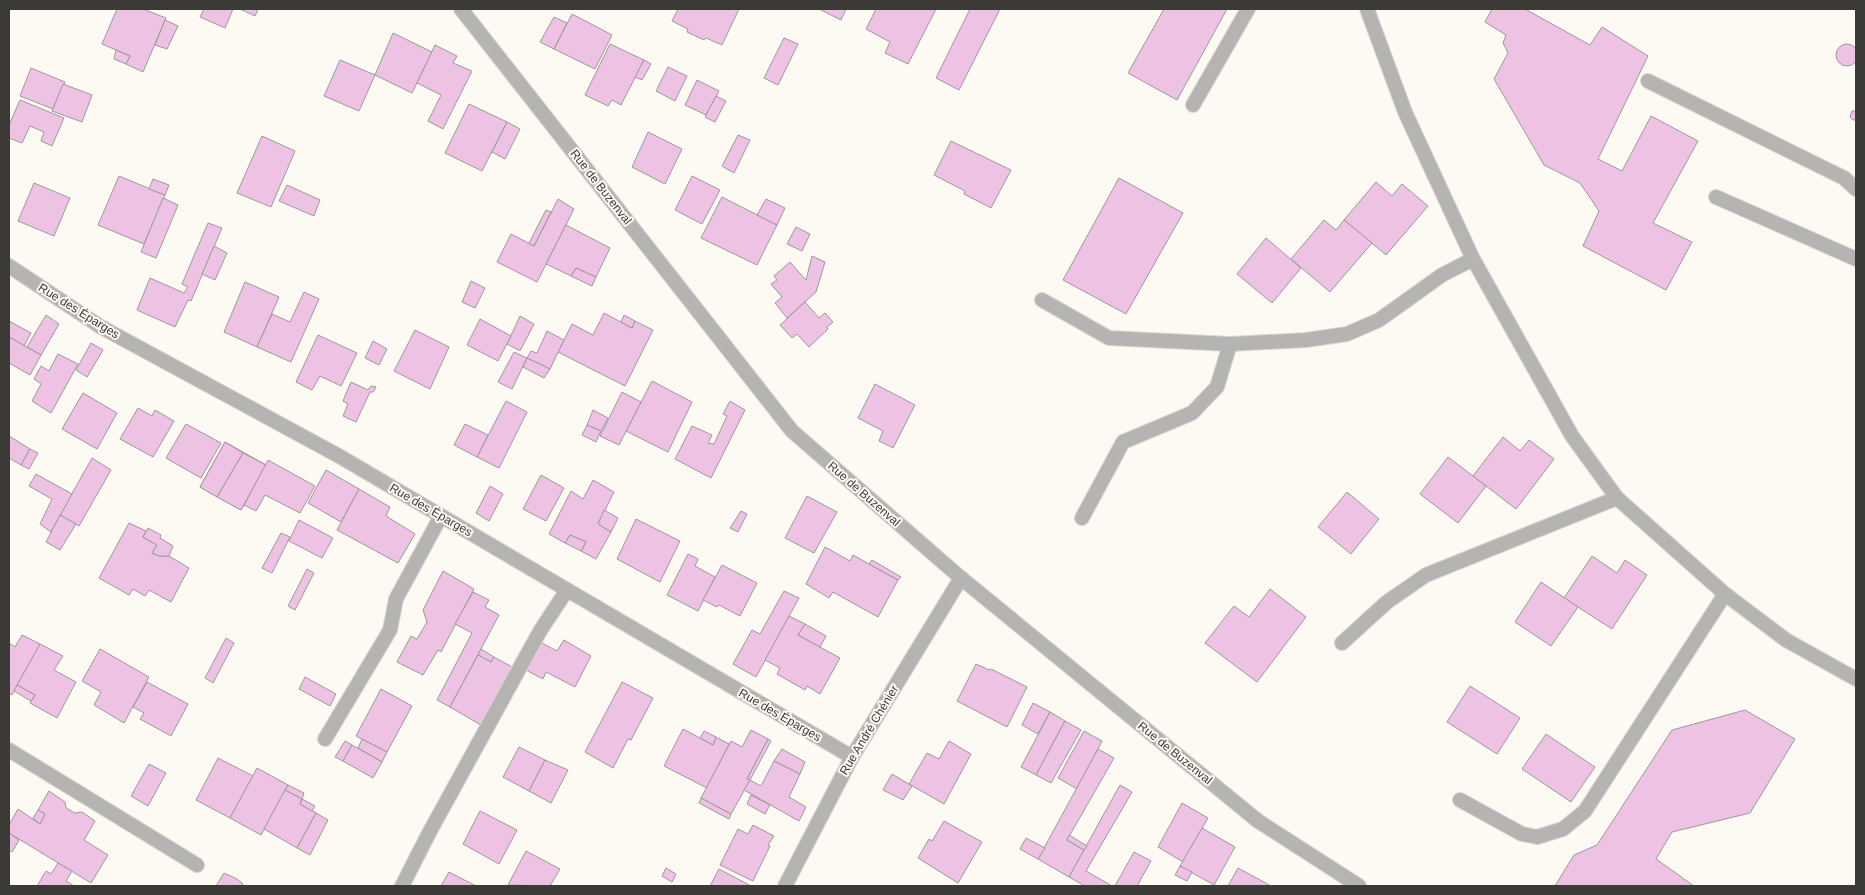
<svg xmlns="http://www.w3.org/2000/svg" width="1865" height="895" font-family="Helvetica,sans-serif">
	<style>
		.building { fill: #edc2e2; stroke: #9e989c }
		.lines { fill: none; stroke-linecap: round; stroke-linejoin: round }
		.service-casing { stroke: #dad7d2; stroke-width: 16 }
		.minor-casing { stroke: #dad7d2; stroke-width: 16 }
		.service { stroke: #b6b3b3; stroke-width: 14 }
		.minor { stroke: #b6b3b3; stroke-width: 14 }
		.labels { text-anchor: middle; stroke-width: 4; stroke-linejoin: round; paint-order: stroke }
		.street-label { font-size: 12px; fill: #3b3a37; stroke: #fdfaf4 }
	</style>
	<rect width="100%" height="100%" fill="#fdfaf4"/>
	<g class="building">
		<polygon points="117,9 143,9 166,18 143,72 126,64 130,56 102,44"/>
		<polygon points="204,9 233,9 225,28 200,17"/>
		<polygon points="240,9 258,9 255,16"/>
		<polygon points="678,9 739,9 722,45 706,38 704,40 687,32 688,29 672,21"/>
		<polygon points="819,9 846,9 841,20"/>
		<polygon points="876,9 936,9 908,64 885,53 890,42 866,29"/>
		<polygon points="970,9 1000,9 959,90 936,78"/>
		<polygon points="1164,9 1227,9 1177,100 1128,73"/>
		<polygon points="1492,9 1525,9 1590,45 1602,27 1648,56 1598,159 1622,171 1651,116 1698,141 1653,223 1692,242 1666,290 1583,246 1599,211 1580,183 1544,165 1494,79 1508,53 1503,43 1506,35 1485,22"/>
		<polygon points="572,14 612,35 595,69 554,49"/>
		<polygon points="554,17 567,23 554,49 540,42"/>
		<polygon points="165,20 178,26 167,49 155,45"/>
		<polygon points="393,33 432,52 412,93 375,75"/>
		<polygon points="784,38 798,44 778,85 764,78"/>
		<circle cx="1847" cy="55" r="11"/>
		<polygon points="610,44 644,60 621,105 612,100 608,106 585,95"/>
		<polygon points="435,45 457,56 453,63 472,71 443,129 428,121 441,95 417,83"/>
		<polygon points="116,50 130,56 126,64 114,59"/>
		<polygon points="340,60 375,75 359,111 324,96"/>
		<polygon points="644,60 651,64 642,80 635,77"/>
		<polygon points="668,67 687,76 675,101 656,91"/>
		<polygon points="31,68 65,82 53,109 20,96"/>
		<polygon points="697,80 719,91 706,115 685,105"/>
		<polygon points="63,84 92,95 82,122 52,111"/>
		<polygon points="716,96 726,101 715,122 705,117"/>
		<polygon points="20,100 64,118 52,146 41,141 44,132 30,126 22,143 9,138 9,125"/>
		<polygon points="469,104 507,122 482,171 445,153"/>
		<polygon points="1852,111 1856,111 1856,120 1853,120 1850,117"/>
		<polygon points="507,122 520,129 505,159 492,152"/>
		<polygon points="648,132 682,149 665,184 632,167"/>
		<polygon points="738,135 750,140 734,173 722,166"/>
		<polygon points="262,136 295,151 271,207 237,193"/>
		<polygon points="951,141 1011,170 991,208 964,194 965,191 934,175"/>
		<polygon points="119,176 165,195 144,244 98,225"/>
		<polygon points="692,176 720,190 702,224 675,210"/>
		<polygon points="1119,178 1183,213 1126,314 1063,280"/>
		<polygon points="153,179 169,185 165,195 149,189"/>
		<polygon points="1376,182 1392,196 1402,184 1428,206 1386,255 1344,220"/>
		<polygon points="34,183 70,198 54,236 18,221"/>
		<polygon points="287,185 320,200 314,216 279,201"/>
		<polygon points="722,197 777,225 757,265 701,238"/>
		<polygon points="163,198 178,205 156,258 141,252"/>
		<polygon points="558,199 574,209 537,282 497,262 511,234 534,246"/>
		<polygon points="766,199 785,208 777,225 757,215"/>
		<polygon points="546,210 551,212 534,246 529,243"/>
		<polygon points="1324,220 1336,230 1344,220 1372,243 1330,292 1291,259"/>
		<polygon points="208,223 222,228 191,301 188,300 175,327 137,310 150,278 184,293 188,287 182,284"/>
		<polygon points="566,225 610,248 596,277 576,268 571,276 546,264"/>
		<polygon points="796,227 810,234 802,251 787,244"/>
		<polygon points="1266,238 1301,268 1272,303 1237,274"/>
		<polygon points="214,246 227,253 215,280 202,274"/>
		<polygon points="812,256 825,262 816,292 787,318 775,303 782,297 771,284 777,280 774,276 790,262 806,280"/>
		<polygon points="576,268 596,277 592,286 571,276"/>
		<polygon points="471,281 485,288 475,308 462,302"/>
		<polygon points="245,282 279,297 257,347 224,332"/>
		<polygon points="304,292 319,299 291,362 257,347 272,314 290,322"/>
		<polygon points="805,302 819,318 825,313 833,322 827,327 828,329 809,347 797,334 792,338 780,325"/>
		<polygon points="604,313 632,328 635,321 653,330 625,386 558,352 572,324 593,335"/>
		<polygon points="46,315 59,324 41,355 27,347"/>
		<polygon points="624,315 635,321 632,328 621,322"/>
		<polygon points="520,316 534,324 520,351 507,344"/>
		<polygon points="480,319 511,336 498,361 467,345"/>
		<polygon points="9,321 31,333 24,346 9,337"/>
		<polygon points="415,330 449,347 430,389 394,371"/>
		<polygon points="547,331 564,340 550,369 527,358 531,351 537,353"/>
		<polygon points="318,335 357,353 341,386 320,376 312,390 296,382"/>
		<polygon points="9,337 41,355 30,375 9,363"/>
		<polygon points="373,341 387,349 379,365 365,358"/>
		<polygon points="91,343 103,350 87,377 76,370"/>
		<polygon points="514,352 527,358 512,389 498,382"/>
		<polygon points="58,354 78,364 51,413 32,401 41,384 34,379 41,366 49,371"/>
		<polygon points="527,358 550,369 544,378 523,367"/>
		<polygon points="652,381 692,402 668,452 626,431"/>
		<polygon points="351,382 368,390 371,386 376,387 373,392 370,392 356,422 343,416 348,404 343,401"/>
		<polygon points="875,384 915,405 893,448 879,441 883,431 858,418"/>
		<polygon points="622,392 641,402 619,445 600,436"/>
		<polygon points="83,393 117,413 97,449 62,429"/>
		<polygon points="506,401 527,412 499,468 477,457"/>
		<polygon points="730,401 745,410 711,478 675,459 692,426 712,435 708,443 714,444 727,416 723,414"/>
		<polygon points="138,408 152,416 155,410 174,421 153,457 120,439"/>
		<polygon points="593,410 608,418 601,431 587,425"/>
		<polygon points="186,424 221,443 201,478 166,458"/>
		<polygon points="465,424 488,435 477,457 454,445"/>
		<polygon points="587,425 601,431 596,442 582,435"/>
		<polygon points="9,436 30,449 21,465 9,458"/>
		<polygon points="1503,437 1520,451 1529,440 1554,459 1516,509 1473,476"/>
		<polygon points="225,442 266,465 241,510 200,487"/>
		<polygon points="225,442 243,453 217,497 200,487"/>
		<polygon points="30,449 38,453 29,469 21,465"/>
		<polygon points="243,453 266,465 241,510 217,497"/>
		<polygon points="1448,457 1486,486 1458,523 1420,494"/>
		<polygon points="92,458 111,470 79,526 60,515"/>
		<polygon points="268,460 315,486 300,513 265,495 256,511 244,505"/>
		<polygon points="326,470 359,489 341,522 308,503"/>
		<polygon points="36,474 72,494 51,532 40,524 52,499 29,486"/>
		<polygon points="541,475 564,488 546,521 523,509"/>
		<polygon points="593,480 614,492 598,524 611,532 596,559 581,551 586,542 570,535 565,543 549,534 571,491 583,499"/>
		<polygon points="490,486 503,494 489,521 476,513"/>
		<polygon points="359,489 390,507 386,516 415,534 398,563 337,530"/>
		<polygon points="1347,492 1379,519 1351,554 1318,527"/>
		<polygon points="807,496 837,512 814,553 785,538"/>
		<polygon points="604,510 618,518 611,532 598,524"/>
		<polygon points="741,511 747,514 738,532 730,528"/>
		<polygon points="60,515 76,524 60,550 46,542"/>
		<polygon points="636,519 680,541 660,582 617,559"/>
		<polygon points="299,520 333,538 322,558 289,541"/>
		<polygon points="129,523 146,531 143,537 157,545 152,553 159,556 169,556 189,568 171,602 149,590 145,596 133,589 129,595 99,578"/>
		<polygon points="148,528 161,535 160,538 173,546 169,556 159,556 152,553 157,545 143,537"/>
		<polygon points="281,533 290,537 272,573 262,568"/>
		<polygon points="570,535 586,542 581,551 565,543"/>
		<polygon points="825,547 850,561 853,555 898,580 878,617 833,592 829,598 806,584"/>
		<polygon points="688,554 698,559 695,566 715,577 698,611 667,595"/>
		<polygon points="1592,556 1617,573 1625,560 1647,575 1612,629 1564,598"/>
		<polygon points="872,560 901,577 898,580 869,564"/>
		<polygon points="722,565 757,583 740,616 719,605 717,607 703,600"/>
		<polygon points="307,569 314,573 295,610 288,606"/>
		<polygon points="443,571 474,589 441,652 438,650 423,675 397,662 411,636 417,639 427,622 423,610"/>
		<polygon points="1541,582 1578,607 1551,646 1515,622"/>
		<polygon points="1270,589 1306,617 1257,682 1205,643 1234,606 1249,617"/>
		<polygon points="784,591 799,598 756,677 733,664 752,630 760,634"/>
		<polygon points="473,592 489,600 485,607 499,615 450,707 437,700 472,633 455,624"/>
		<polygon points="789,616 805,624 798,635 840,658 820,694 807,686 805,690 777,674 780,668 765,660"/>
		<polygon points="805,624 826,636 820,647 798,635"/>
		<polygon points="22,635 40,644 12,695 9,693 9,643 15,647"/>
		<polygon points="226,638 234,643 213,683 205,678"/>
		<polygon points="564,640 591,656 575,687 546,672 543,679 526,670 540,642 557,651"/>
		<polygon points="40,644 63,656 54,670 76,682 57,718 30,703 35,695 17,685"/>
		<polygon points="100,649 149,677 124,723 94,705 101,692 82,681"/>
		<polygon points="481,649 494,657 491,662 478,655"/>
		<polygon points="478,655 491,662 494,657 512,667 481,725 450,707"/>
		<polygon points="976,664 989,670 991,669 1027,687 1007,727 957,701"/>
		<polygon points="305,677 336,694 330,706 299,689"/>
		<polygon points="147,682 188,704 171,736 140,719 144,713 133,707"/>
		<polygon points="622,682 653,698 631,740 628,739 613,768 585,752"/>
		<polygon points="17,685 35,695 31,701 14,691"/>
		<polygon points="1470,686 1520,718 1497,754 1447,722"/>
		<polygon points="381,689 412,706 387,752 356,736"/>
		<polygon points="1033,703 1050,712 1038,734 1022,725"/>
		<polygon points="1745,710 1795,739 1750,813 1672,832 1656,859 1694,886 1555,886 1574,855 1597,845 1672,730"/>
		<polygon points="1050,712 1065,721 1036,775 1021,767"/>
		<polygon points="1065,721 1081,730 1051,783 1036,775"/>
		<polygon points="683,729 713,745 716,737 729,744 707,788 664,766"/>
		<polygon points="751,730 768,739 747,779 750,780 731,814 701,798 731,741 742,747"/>
		<polygon points="704,731 716,737 713,745 700,738"/>
		<polygon points="1084,731 1102,741 1077,789 1058,778"/>
		<polygon points="1546,734 1595,767 1571,802 1522,769"/>
		<polygon points="362,739 387,752 382,762 358,748"/>
		<polygon points="768,739 771,741 750,780 747,779"/>
		<polygon points="345,741 352,745 343,761 335,757"/>
		<polygon points="949,741 971,754 944,804 909,784 927,753 939,759"/>
		<polygon points="352,745 382,762 373,778 343,761"/>
		<polygon points="519,747 545,760 529,791 503,777"/>
		<polygon points="782,749 805,762 800,774 774,761"/>
		<polygon points="1098,749 1114,758 1067,840 1084,850 1069,877 1038,859"/>
		<polygon points="218,758 253,776 230,818 196,800"/>
		<polygon points="545,760 568,770 551,803 529,791"/>
		<polygon points="774,761 800,774 789,797 806,807 799,821 744,790 750,780 761,786"/>
		<polygon points="149,764 166,773 148,806 131,796"/>
		<polygon points="257,768 288,785 261,835 230,818"/>
		<polygon points="892,774 912,786 903,800 883,790"/>
		<polygon points="288,785 304,793 302,799 285,790"/>
		<polygon points="1120,785 1132,792 1086,871 1112,886 1085,886 1069,877"/>
		<polygon points="285,790 302,799 300,804 316,813 297,848 264,829"/>
		<polygon points="49,791 65,802 66,808 75,813 82,812 95,821 84,840 108,855 91,883 9,833 9,825 18,809 40,824 45,814 38,810"/>
		<polygon points="751,795 770,805 765,814 747,804"/>
		<polygon points="701,798 731,814 729,819 699,803"/>
		<polygon points="302,799 315,806 312,811 300,804"/>
		<polygon points="1182,803 1208,818 1183,862 1158,847"/>
		<polygon points="38,810 45,814 40,824 33,818"/>
		<polygon points="480,811 517,830 499,864 463,844"/>
		<polygon points="316,813 328,820 310,855 297,848"/>
		<polygon points="944,821 982,842 958,883 918,858 929,839 932,841"/>
		<polygon points="753,825 774,836 768,845 770,846 753,881 720,865 738,829 748,834"/>
		<polygon points="1202,828 1235,847 1214,885 1180,866"/>
		<polygon points="9,833 19,840 12,852 9,850"/>
		<polygon points="1069,835 1087,846 1084,850 1067,840"/>
		<polygon points="1026,838 1045,848 1038,859 1020,849"/>
		<polygon points="526,851 560,869 550,886 508,885"/>
		<polygon points="1134,852 1151,861 1137,886 1115,886"/>
		<polygon points="58,863 72,871 66,881 74,886 37,886 46,871 51,874"/>
		<polygon points="1180,866 1192,872 1187,881 1175,875"/>
		<polygon points="666,868 676,874 672,882 662,876"/>
		<polygon points="1238,868 1262,881 1271,886 1228,886"/>
		<polygon points="719,869 751,886 710,886"/>
		<polygon points="449,872 476,886 441,886"/>
		<polygon points="224,873 237,879 243,884 242,886 216,886"/>
	</g>
	<g class="lines">
		<g class="service-casing">
			<g id="service">
				<polyline points="1648,81 1844,178 1856,189"/>
				<polyline points="1193,105 1248,9"/>
				<polyline points="1716,197 1856,259"/>
				<polyline points="1082,518 1123,442 1192,413 1217,387 1230,344"/>
				<polyline points="325,739 390,630 396,599 441,516"/>
				<polyline points="9,750 197,865"/>
				<polyline points="1460,800 1522,834 1537,837 1563,829 1585,811 1725,594"/>
				<polyline points="402,886 429,833 540,631 567,590"/>
			</g>
		</g>
		<g class="minor-casing">
			<g id="minor">
				<polyline points="461,9 792,431 961,578 1258,821 1359,886"/>
				<polyline points="1367,9 1405,112 1473,259 1572,436 1617,498 1725,594 1786,640 1856,679"/>
				<polyline points="9,266 101,327 339,456 852,757"/>
				<polyline points="1042,300 1109,338 1230,344 1306,340 1347,334 1379,320 1442,275 1473,259"/>
				<polyline points="1342,643 1387,602 1426,575 1617,498"/>
				<polyline points="785,886 852,757 961,578"/>
			</g>
		</g>
		<use href="#service" class="service"/>
		<use href="#minor" class="minor"/>
	</g>
	<g class="labels">
		<g class="street-label">
			<text transform="translate(601 187) rotate(52)" y="4">Rue de Buzenval</text>
			<text transform="translate(79 311) rotate(32)" y="4">Rue des Éparges</text>
			<text transform="translate(864 494) rotate(41)" y="4">Rue de Buzenval</text>
			<text transform="translate(431 510) rotate(30)" y="4">Rue des Éparges</text>
			<text transform="translate(780 715) rotate(30)" y="4">Rue des Éparges</text>
			<text transform="translate(869 730) rotate(-59)" y="4">Rue André Chénier</text>
			<text transform="translate(1175 753) rotate(39)" y="4">Rue de Buzenval</text>
		</g>
	</g>
	<rect width="1865" height="895" fill="none" stroke="#3b3a37" stroke-width="20"/>
</svg>
